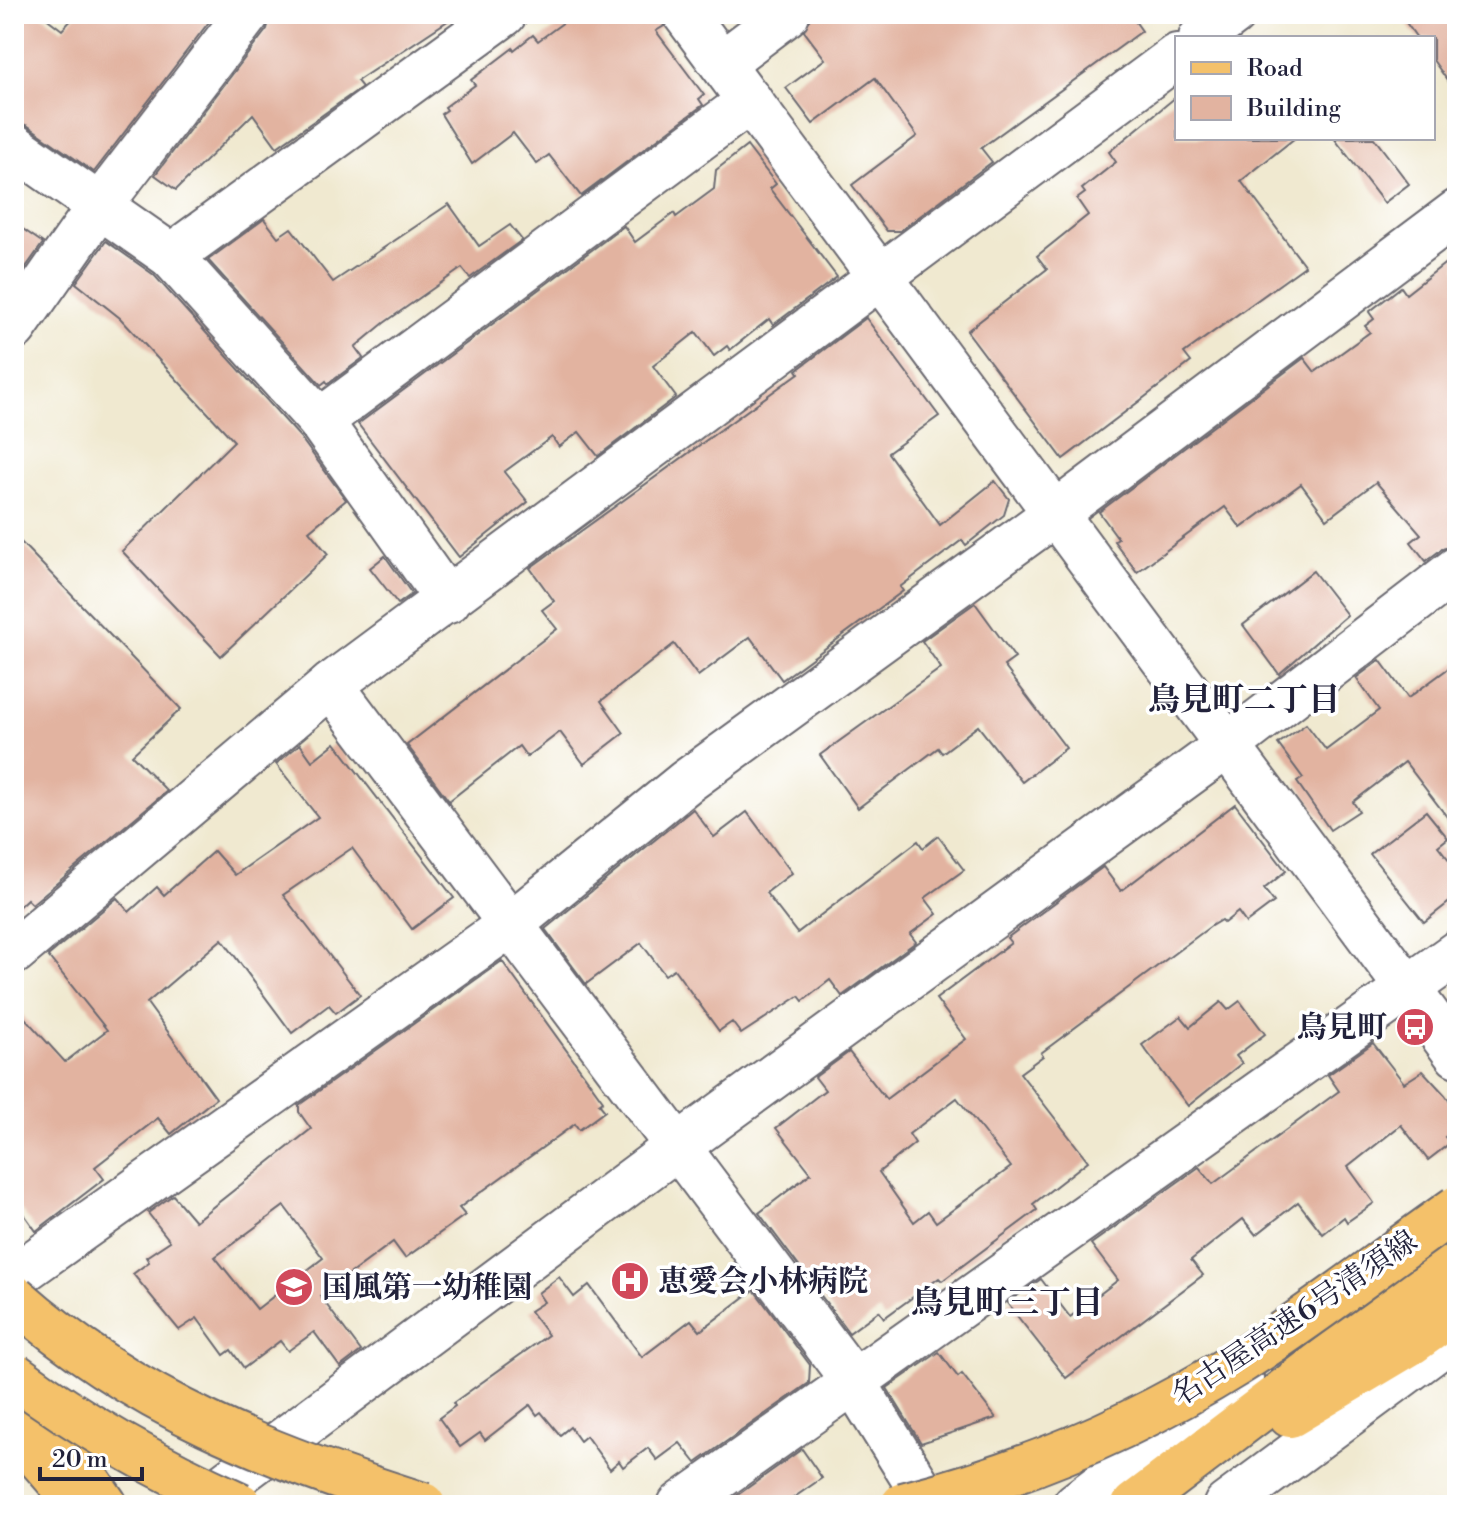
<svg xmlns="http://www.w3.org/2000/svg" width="1471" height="1519" font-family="'Libre Bodoni','Noto Serif JP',serif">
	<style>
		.building { fill: #e2b3a0; fill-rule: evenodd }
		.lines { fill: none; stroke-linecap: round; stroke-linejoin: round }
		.minor-casing { stroke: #6a686f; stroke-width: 48 }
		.major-casing { stroke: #6a686f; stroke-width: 48 }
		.highway-casing { stroke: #6a686f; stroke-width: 48 }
		.minor { stroke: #fff; stroke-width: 44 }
		.major { stroke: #f4c16b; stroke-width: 44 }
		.highway { stroke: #f4c16b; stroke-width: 44 }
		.highway-bridge-casing { stroke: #6a686f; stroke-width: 48; stroke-linecap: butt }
		.highway-bridge { stroke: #f4c16b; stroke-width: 44 }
		.labels { text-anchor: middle; stroke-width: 7; stroke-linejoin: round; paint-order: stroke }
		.poi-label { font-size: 30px; font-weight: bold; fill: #22223b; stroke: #fff; text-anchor: start }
		.street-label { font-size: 30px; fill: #22223b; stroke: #fff }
		.neighbourhood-label { font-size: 32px; font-weight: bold; fill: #22223b; stroke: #fff }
	</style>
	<rect width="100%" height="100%" fill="#fff"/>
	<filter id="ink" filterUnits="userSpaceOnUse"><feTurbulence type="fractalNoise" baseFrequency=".0125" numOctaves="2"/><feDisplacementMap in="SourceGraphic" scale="16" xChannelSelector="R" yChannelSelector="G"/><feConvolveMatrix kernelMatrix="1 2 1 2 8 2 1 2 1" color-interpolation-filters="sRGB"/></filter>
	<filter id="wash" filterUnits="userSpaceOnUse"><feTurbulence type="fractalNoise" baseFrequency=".006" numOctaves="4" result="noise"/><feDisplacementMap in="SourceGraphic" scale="32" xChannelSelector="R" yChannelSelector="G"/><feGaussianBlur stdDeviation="1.8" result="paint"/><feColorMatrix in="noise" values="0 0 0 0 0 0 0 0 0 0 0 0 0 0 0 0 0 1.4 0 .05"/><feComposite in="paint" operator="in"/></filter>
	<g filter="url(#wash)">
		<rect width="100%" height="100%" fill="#f0e9d0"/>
		<g id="blocks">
			<g class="building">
				<polygon points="23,14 41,14 62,30 77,14 215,14 94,172 28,126 14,121 14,26"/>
				<polygon points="271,14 458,14 357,81 362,87 277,147 253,114 176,190 155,175 267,29"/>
				<polygon points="575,14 660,14 664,26 656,31 704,95 699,99 703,105 581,196 549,155 537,164 513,133 472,164 441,114 447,110 445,107 475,85 471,80 513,48 514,50 533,35 538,41"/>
				<polygon points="811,14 1130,14 1142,31 981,148 992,162 900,231 887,231 852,185 917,136 875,78 813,124 786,88 825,59 804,31"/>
				<polygon points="1400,14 1457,14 1457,94 1433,60 1433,38 1417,38"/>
				<polygon points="1177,96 1177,138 1295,138 1241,181 1305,266 1184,353 1191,362 1063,459 967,331 1047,269 1037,256 1088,215 1077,199 1085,193 1082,189 1116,162 1109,152"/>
				<polygon points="1334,138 1374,138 1409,184 1384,203"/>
				<polygon points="747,146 776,184 770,189 837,277 773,325 769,319 730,350 727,346 714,356 696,332 653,366 676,397 598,456 579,432 559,447 552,437 504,472 528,502 459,557 358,424 624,226 635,242 674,213 676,217 714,189 716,170"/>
				<polygon points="449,204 479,246 510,225 522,240 470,278 462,268 384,323 355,347 363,358 328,384 326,381 321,385 208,260 264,219 278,237 291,228 333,282"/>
				<polygon points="14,223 43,243 14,284"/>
				<polygon points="106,241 154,275 300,437 346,500 309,531 328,554 221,656 122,551 234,441 120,318 76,283"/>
				<polygon points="1457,254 1457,545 1442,549 1426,561 1411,542 1421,534 1376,482 1327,519 1301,484 1241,528 1225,507 1137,572 1114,541 1118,538 1099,512 1304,358 1315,372 1370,332 1365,326 1374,319 1369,312 1401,287 1406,294"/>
				<polygon points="866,318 939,416 888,453 940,525 995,481 1009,499 1004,515 966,545 962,540 900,587 903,591 782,680 750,637 698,676 674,644 601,701 624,733 584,764 560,732 527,757 519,746 449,801 407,745 557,629 542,610 554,601 530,568 799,373 797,370"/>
				<polygon points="14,535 181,709 132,755 167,791 32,904 27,899 14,911"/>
				<polygon points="385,556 412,594 398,604 370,568"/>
				<polygon points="1313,571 1347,615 1279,674 1243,625"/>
				<polygon points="975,603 1015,658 1004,666 1066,748 1022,782 978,726 942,753 938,748 858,808 820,755 941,668 922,641"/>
				<polygon points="1380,660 1408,698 1457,662 1457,830 1405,762 1353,802 1359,811 1330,830 1297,782 1303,778 1278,744 1306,724 1326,750 1379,710 1356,678"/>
				<polygon points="335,743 454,898 412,929 352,848 283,895 360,995 336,1013 329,1005 292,1033 222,939 147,1003 216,1098 171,1134 158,1118 95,1167 104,1179 36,1231 14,1200 14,1006 65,1062 107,1030 48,956 117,898 129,912 157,887 164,895 214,851 235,875 318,817 276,764 300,744 312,761"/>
				<path d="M1235,804l51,67 -22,18 10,13 -28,21 -8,-11 -14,11 -3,-3 -10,6 -170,127 2,3 -23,17 68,88 -55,43 4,6 -95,71 -3,-3 -55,40 -5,-7 -30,22 -90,-120 52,-40 -35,-45 49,-38 -10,-13 34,-25 37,47 80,-60 -30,-40 75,-56 -4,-5 96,-71 18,24zM957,1098l54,69 -75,55 -8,-11 -14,11 -35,-50 36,-29 -6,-9z"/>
				<polygon points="693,809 714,837 747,812 792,873 766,893 797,933 918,841 923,848 938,836 964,870 925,898 937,914 910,934 916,942 842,996 830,980 803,1001 799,996 741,1034 732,1022 719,1031 674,969 665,975 641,943 586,984 545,929"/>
				<polygon points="1426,811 1448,838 1438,846 1457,870 1457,896 1424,922 1370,854"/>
				<path d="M502,961l101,140 -4,3 6,7 -26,19 -4,-6 -116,84 6,7 -60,43 -12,-16 -73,54 41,55 -21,16 -26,-35 -26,19 -8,-10 -36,27 -13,-18 -7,5 -27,-37 -18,12 -46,-56 16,-12 -3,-5 24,-16 -22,-28 25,-18 22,26 116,-92 -12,-17v-7zM284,1206l39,52 -66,51 -42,-52z"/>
				<polygon points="1240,1001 1265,1034 1236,1056 1242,1063 1188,1106 1142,1045 1181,1016 1190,1027 1221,1002 1228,1010"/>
				<polygon points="1373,1043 1404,1083 1423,1071 1445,1095 1457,1112 1457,1128 1445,1137 1450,1143 1428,1160 1401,1125 1348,1167 1374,1203 1347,1222 1344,1217 1323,1234 1298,1202 1256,1235 1243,1219 1191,1260 1203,1275 1066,1378 1007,1303 1041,1279 1070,1317 1118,1280 1091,1244 1199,1167 1213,1184 1339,1091 1328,1075"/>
				<polygon points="559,1277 574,1297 589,1285 642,1357 691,1320 700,1331 754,1290 810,1365 809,1383 696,1463 680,1443 657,1460 648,1448 623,1467 619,1461 610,1469 586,1436 580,1441 570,1427 560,1435 541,1412 537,1415 530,1405 485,1440 480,1433 460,1447 439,1418 455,1406 453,1403 548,1335 530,1311 544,1302 538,1293"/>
				<polygon points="939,1352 958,1377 962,1374 996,1418 921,1443 887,1388"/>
				<polygon points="802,1449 822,1478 783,1505 737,1505 732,1499"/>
			</g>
		</g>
	</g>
	<g filter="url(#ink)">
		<use href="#blocks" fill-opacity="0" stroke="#6a686f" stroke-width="2"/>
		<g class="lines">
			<g class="minor-casing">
				<g id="minor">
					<polyline points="685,14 1457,1055"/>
					<polyline points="1201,38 1233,14"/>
					<polyline points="722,63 787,14"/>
					<polyline points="14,146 171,256 320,421 448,601"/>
					<polyline points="171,256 504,14"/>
					<polyline points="14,328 98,208 247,14"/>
					<polyline points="320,421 750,101"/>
					<polyline points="331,685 852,1379 930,1505"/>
					<polyline points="14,952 331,685 1177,56"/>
					<polyline points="14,1277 511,924 686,782 1056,513 1457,212"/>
					<polyline points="197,1505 677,1147 1228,745 1457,569"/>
					<polyline points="680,1505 1457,953"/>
					<polyline points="1075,1505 1241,1378"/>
					<polyline points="1226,1505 1457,1334"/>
				</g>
			</g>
			<g class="major-casing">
				<polyline id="major" points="18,1380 105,1505"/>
			</g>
			<g class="highway-casing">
				<g id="highway">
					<polyline points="1290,1415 1412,1342 1457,1310"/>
					<polyline points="14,1429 80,1505"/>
					<polyline points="1134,1505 1457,1260"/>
				</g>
			</g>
			<use href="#minor" class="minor"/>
			<use href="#major" class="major"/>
			<use href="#highway" class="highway"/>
			<g class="highway-bridge-casing">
				<g id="highway-bridge">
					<path d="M14,1297c123,109 256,159 409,208"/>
					<path d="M14,1375c71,53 146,94 226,130"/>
					<path d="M903,1505c118,-30 231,-77 335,-142 76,-48 146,-104 219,-155"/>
				</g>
			</g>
			<use href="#highway-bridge" class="highway-bridge"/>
		</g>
	</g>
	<defs>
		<g id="bus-disc" transform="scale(2)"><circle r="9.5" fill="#d1495b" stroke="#fff"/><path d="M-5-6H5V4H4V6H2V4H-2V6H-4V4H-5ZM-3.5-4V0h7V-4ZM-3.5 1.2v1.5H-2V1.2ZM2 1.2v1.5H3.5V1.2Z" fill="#fff"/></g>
		<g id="hospital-disc" transform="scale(2)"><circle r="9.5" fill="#d1495b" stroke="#fff"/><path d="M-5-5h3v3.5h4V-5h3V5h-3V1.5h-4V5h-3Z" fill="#fff"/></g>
		<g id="school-disc" transform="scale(2)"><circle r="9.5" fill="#d1495b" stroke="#fff"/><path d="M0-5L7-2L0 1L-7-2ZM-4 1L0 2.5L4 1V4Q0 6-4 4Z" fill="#fff"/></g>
	</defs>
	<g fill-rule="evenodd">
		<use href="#bus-disc" x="1415" y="1027"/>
		<use href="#hospital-disc" x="630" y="1281"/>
		<use href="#school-disc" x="294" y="1287"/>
	</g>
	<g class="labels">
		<g class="poi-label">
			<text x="1387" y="1037" text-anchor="end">鳥見町</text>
			<text x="658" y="1291">恵愛会小林病院</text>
			<text x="322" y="1297">国風第一幼稚園</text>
		</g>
		<g class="street-label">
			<text transform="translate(1294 1318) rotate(-34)" y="10">名古屋高速6号清須線</text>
		</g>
		<g class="neighbourhood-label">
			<text x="1244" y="710">鳥見町二丁目</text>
			<text x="1007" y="1313">鳥見町三丁目</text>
		</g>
	</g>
	<rect width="1471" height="1519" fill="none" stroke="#fff" stroke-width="48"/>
	<rect x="1175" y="36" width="260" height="104" fill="#ffffff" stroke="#a7a7b1" stroke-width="2"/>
	<rect x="1191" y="62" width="40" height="12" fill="#f4c16b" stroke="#a7a7b1" stroke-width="2"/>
	<text x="1247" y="76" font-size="24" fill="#22223b">Road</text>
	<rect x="1191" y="96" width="40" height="24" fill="#e2b3a0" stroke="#a7a7b1" stroke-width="2"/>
	<text x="1247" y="116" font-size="24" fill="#22223b">Building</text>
	<path d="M40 1467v12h102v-12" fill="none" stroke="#22223b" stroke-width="4"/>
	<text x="52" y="1467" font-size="24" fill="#22223b" stroke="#ffffff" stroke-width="6" paint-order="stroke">20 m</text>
</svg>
